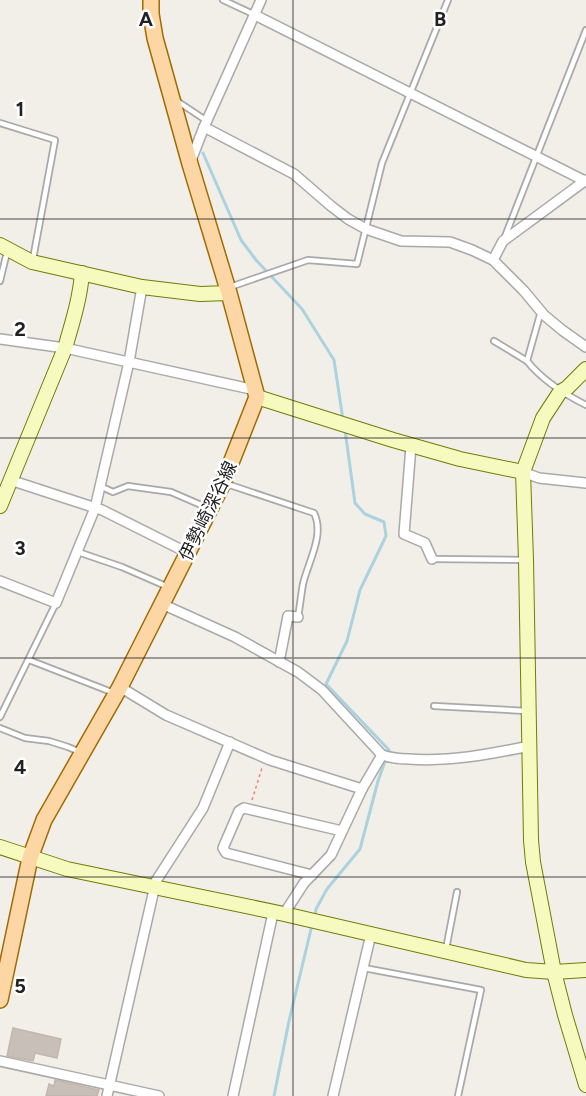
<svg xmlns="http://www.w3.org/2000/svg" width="586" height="1096" font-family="Figtree,'Noto Sans JP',sans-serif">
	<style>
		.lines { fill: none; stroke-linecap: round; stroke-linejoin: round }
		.stream { stroke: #aad3df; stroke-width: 3 }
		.building { fill: #c7bfb8; stroke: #c4b6ab; stroke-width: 1.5 }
		.lane-casing { stroke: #a9a9a9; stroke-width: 8 }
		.street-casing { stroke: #a9a9a9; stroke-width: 12 }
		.secondary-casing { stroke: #707d05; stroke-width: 16 }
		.primary-casing { stroke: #a06b00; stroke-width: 18 }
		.path { stroke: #fa8072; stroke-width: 1.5; stroke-dasharray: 3 3; stroke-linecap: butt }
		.lane { stroke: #fff; stroke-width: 4.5 }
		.street { stroke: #fff; stroke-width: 9 }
		.secondary { stroke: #f7fabf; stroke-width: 14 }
		.primary { stroke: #fcd6a4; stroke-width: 15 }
		.grid { fill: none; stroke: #222; stroke-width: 1.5; stroke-opacity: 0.55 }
		.labels { text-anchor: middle; stroke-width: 5; stroke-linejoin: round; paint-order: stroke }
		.street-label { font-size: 18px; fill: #222; stroke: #fff }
		.grid-label { font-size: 20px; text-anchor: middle; font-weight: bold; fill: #222; stroke: #fff; stroke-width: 5; stroke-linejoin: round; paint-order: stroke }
	</style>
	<rect width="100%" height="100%" fill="#f2efe9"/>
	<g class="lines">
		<g class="stream">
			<polyline points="203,153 241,240 256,260 302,309 334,360 343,420"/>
			<polyline points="315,916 316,909 327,889 360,849 378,781 389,750 326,684 347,641 360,590 386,536 384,522 365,514 355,503 345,430"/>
			<polyline points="274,1096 289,1021 312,925"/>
		</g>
	</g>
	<g class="building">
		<polygon points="13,1028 61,1039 57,1058 35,1053 33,1061 7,1056"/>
		<polygon points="55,1080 99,1090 97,1096 46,1096 49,1084 54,1086"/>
	</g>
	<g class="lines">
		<g class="lane-casing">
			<g id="lane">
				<polyline points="223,0 255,15"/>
				<polyline points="177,101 207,121"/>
				<polyline points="0,123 55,140 33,259"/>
				<polyline points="504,239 586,30"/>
				<polyline points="0,281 7,252"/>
				<polyline points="230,287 308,260 357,264 382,163 448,0"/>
				<path d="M541,311l-14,50c16,20 37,33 59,44"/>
				<polyline points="494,341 527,361"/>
				<path d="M224,483l90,30c11,22 -6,49 -11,71 -2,11 -3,22 -5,33"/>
				<polyline points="100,486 113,492 128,486 171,492 208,508"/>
				<polyline points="78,552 122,567 168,587"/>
				<polyline points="433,559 524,560"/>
				<polyline points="29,660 114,693"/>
				<polyline points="434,706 527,711"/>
				<polyline points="0,717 56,603"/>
				<polyline points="0,728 25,738 49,741 68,747 80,752"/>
				<polyline points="446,949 457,892"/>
				<polyline points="364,968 481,990 458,1096"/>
			</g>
		</g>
		<g class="street-casing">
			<g id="street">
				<polyline points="255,15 585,181"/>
				<polyline points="204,127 294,174 331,206 348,219 366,229 401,241 450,242 472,250 493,260 524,291 544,315 562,330 586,347"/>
				<polyline points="190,163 204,127 261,0"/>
				<polyline points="493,260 503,241 586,180"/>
				<polyline points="0,339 65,348 255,390"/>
				<polyline points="411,446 404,534 425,543 432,559"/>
				<polyline points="523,472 539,478 586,483"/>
				<polyline points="10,480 102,510 188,553"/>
				<polyline points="0,581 56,603 95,508 129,362 142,287"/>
				<path d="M162,604l73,33 63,35 24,18 60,65c9,3 18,4 27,4 41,3 81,-5 121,-13"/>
				<polyline points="279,662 288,616 298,617"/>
				<polyline points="120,687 166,715 270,760 362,789"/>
				<polyline points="312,875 226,853 223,848 239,811 244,808 342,831"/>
				<polyline points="284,914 304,883 331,855 362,789 382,755"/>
				<polyline points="0,1061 159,1096"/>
				<polyline points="107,1096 156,881 203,808 230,742"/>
				<polyline points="233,1096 273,913"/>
				<polyline points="333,1096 371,934"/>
			</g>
		</g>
		<g class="secondary-casing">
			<g id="secondary">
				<polyline points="0,245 32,262 142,287 200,294 229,293"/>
				<polyline points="586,369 567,388 560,392 543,418 523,472 526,560 531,840 533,862 554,972 565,1015 586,1085"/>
				<polyline points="257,397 393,440 460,459 523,472"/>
				<path d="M0,506l65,-158c7,-24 15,-49 17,-75"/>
				<polyline points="0,847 67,869 284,914 526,970 554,972 586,970"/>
			</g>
		</g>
		<g class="primary-casing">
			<polyline id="primary" points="0,1000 30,858 44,820 120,687 223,483 257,397 229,293 190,164 155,38 151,14 151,0"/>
		</g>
		<polyline class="path" points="252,800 262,768"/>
		<use href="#lane" class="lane"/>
		<use href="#street" class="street"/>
		<use href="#secondary" class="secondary"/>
		<use href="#primary" class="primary"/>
	</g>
	<path class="grid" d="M293,0v1096M0,219h586M0,438h586M0,658h586M0,877h586"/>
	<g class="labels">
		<g class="street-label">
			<text transform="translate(208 511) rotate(-64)" y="6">伊勢崎深谷線</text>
		</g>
	</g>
	<g class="grid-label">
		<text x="146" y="26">A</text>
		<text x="440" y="26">B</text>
		<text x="20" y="116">1</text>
		<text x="20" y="336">2</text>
		<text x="20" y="555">3</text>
		<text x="20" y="774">4</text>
		<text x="20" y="993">5</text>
	</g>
</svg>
